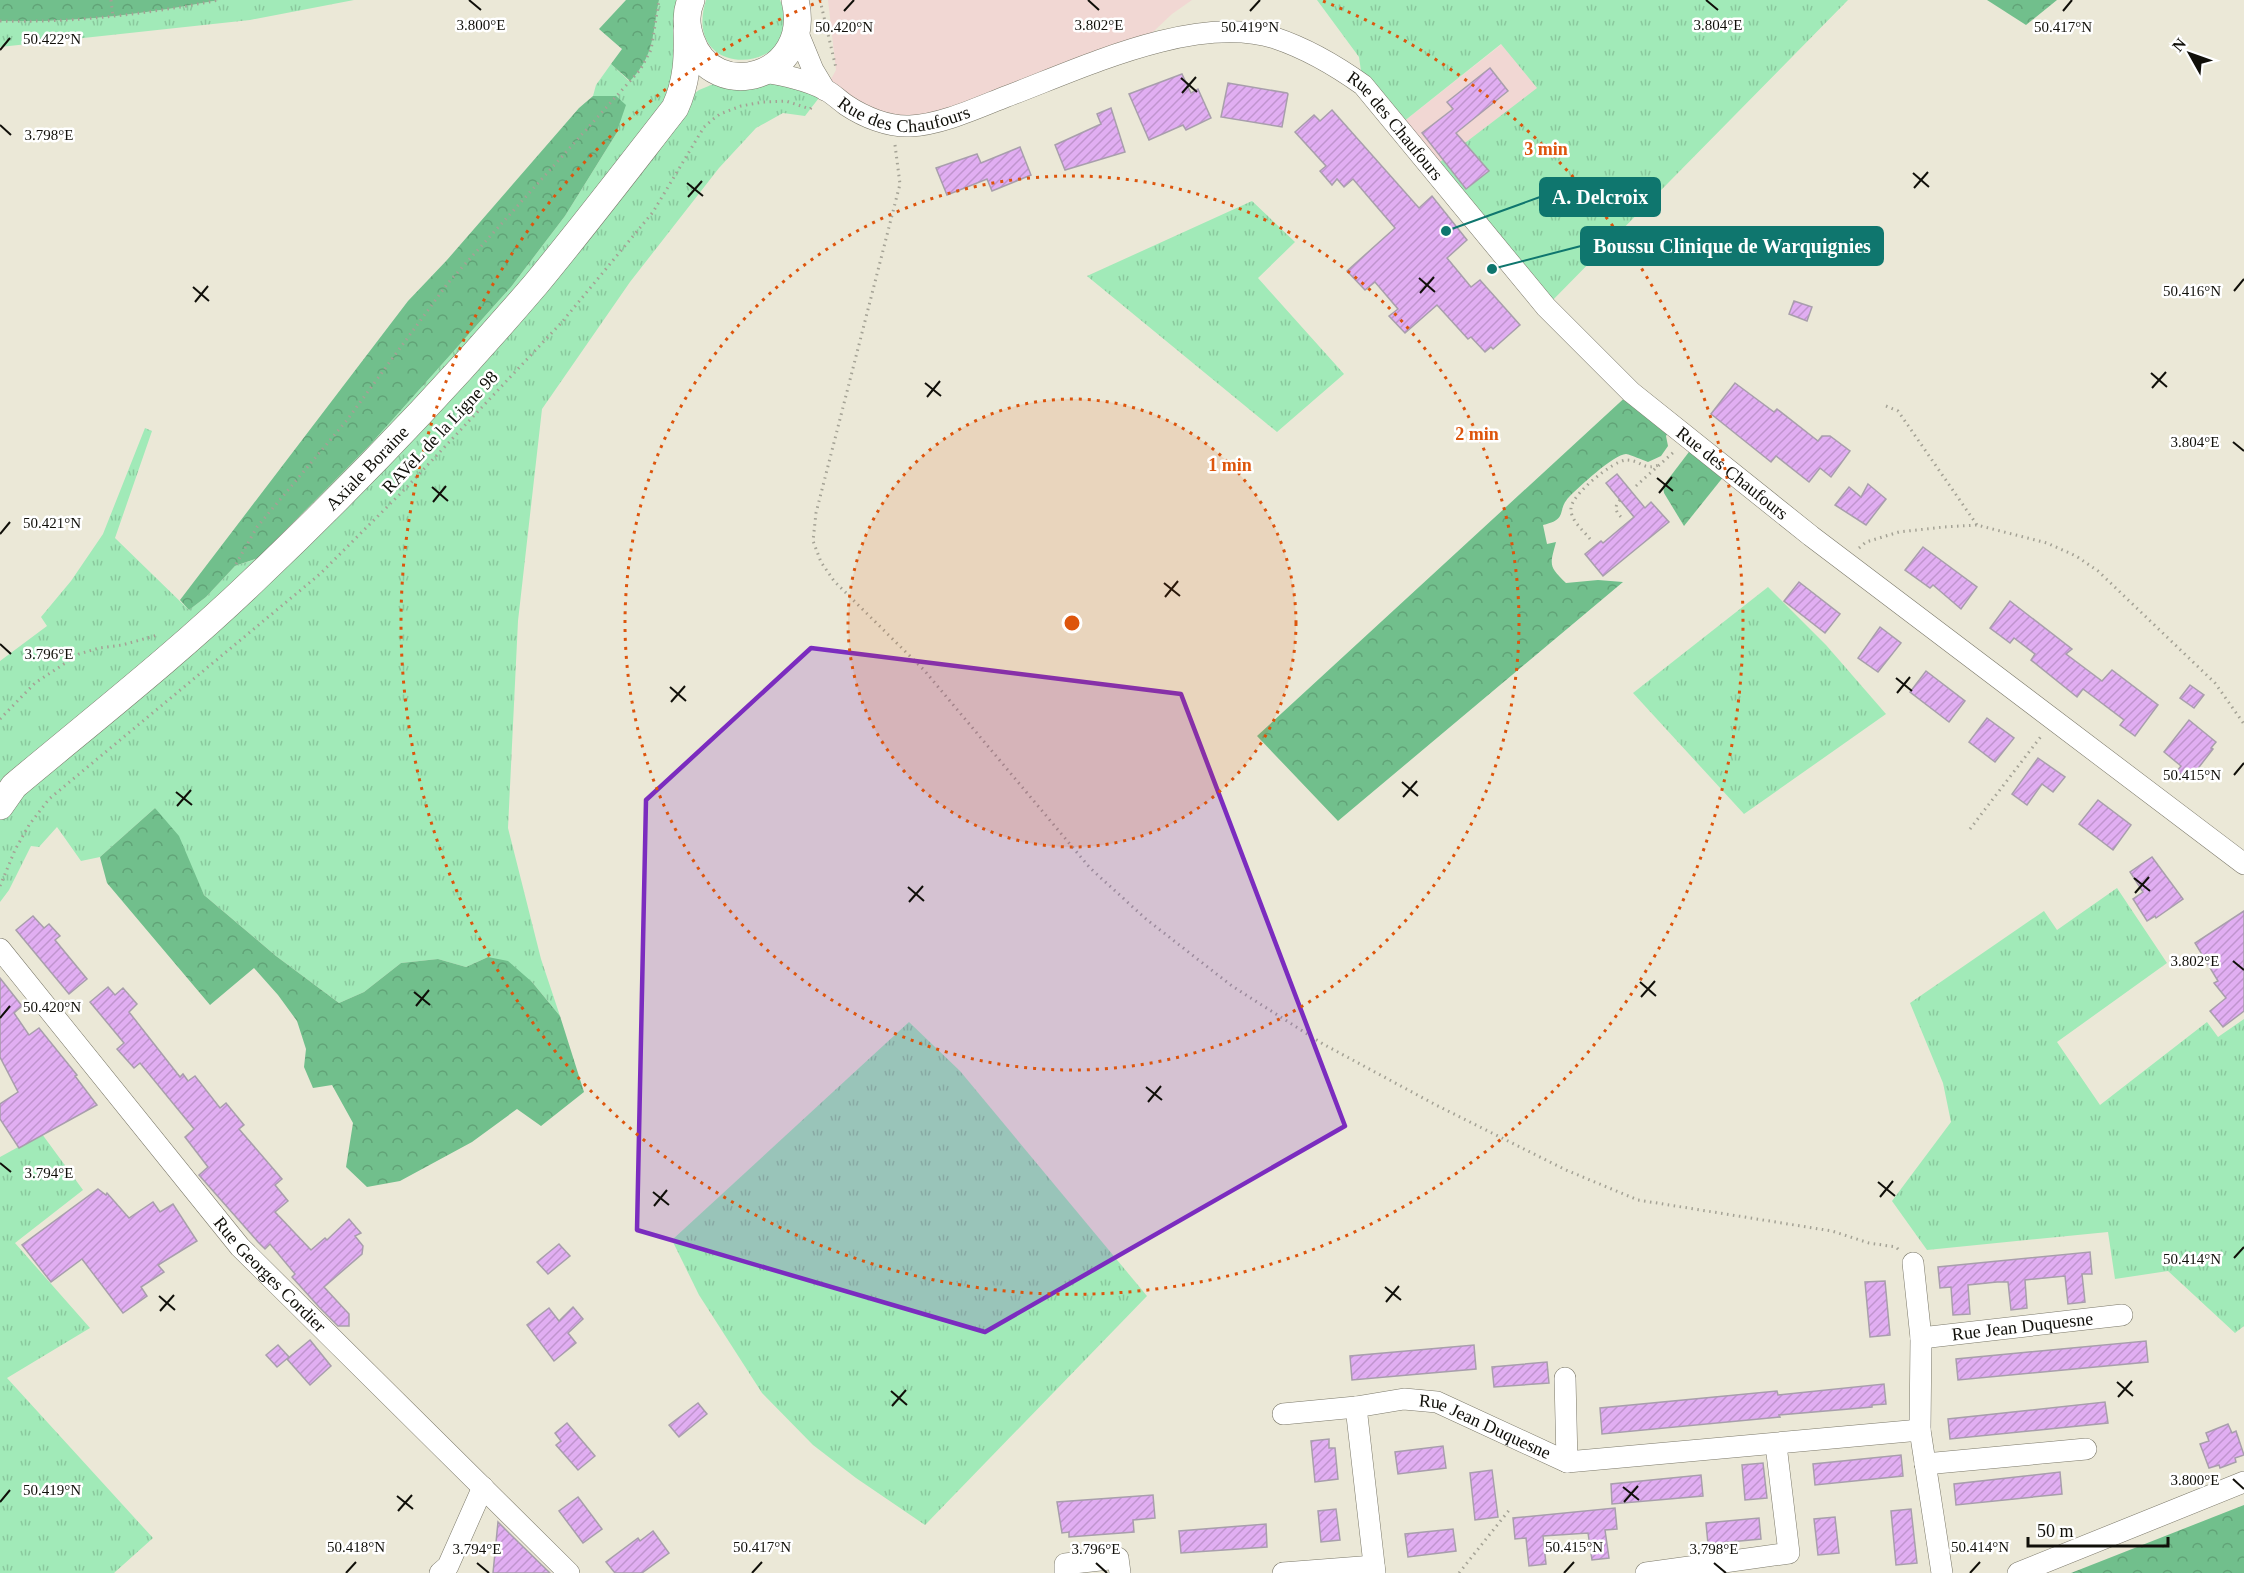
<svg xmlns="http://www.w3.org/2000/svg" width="2244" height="1573" font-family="Georgia,serif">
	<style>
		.commercial { fill: #f1d7d3 }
		.grass { fill: url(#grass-tufts) }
		.forest { fill: url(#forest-crowns) }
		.building { fill: url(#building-hatch); stroke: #a89eac; stroke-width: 1.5 }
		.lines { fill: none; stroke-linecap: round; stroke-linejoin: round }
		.minor-casing { stroke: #7b7869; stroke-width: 22 }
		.major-casing { stroke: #7b7869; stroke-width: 28 }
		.path { stroke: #a4a295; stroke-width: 3; stroke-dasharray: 1.5 4.5; stroke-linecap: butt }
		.minor { stroke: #fff; stroke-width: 21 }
		.major { stroke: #fff; stroke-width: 27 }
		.marked { fill: #7b2cbf; fill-opacity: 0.2; stroke: #7b2cbf; stroke-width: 4.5; stroke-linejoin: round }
		.ticks { fill: none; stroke: #100f09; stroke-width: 2 }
		.ring { fill: none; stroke: #dd550c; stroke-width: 3; stroke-dasharray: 3 6 }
		.labels { text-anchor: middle; stroke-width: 5; stroke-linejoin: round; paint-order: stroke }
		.street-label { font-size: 18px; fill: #100f09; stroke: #fff }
		.ticks-label { font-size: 15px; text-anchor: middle; fill: #100f09; stroke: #fff; stroke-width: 5; stroke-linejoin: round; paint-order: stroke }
		.centre { fill: #dd550c; stroke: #fff; stroke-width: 3 }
		.ring-label { font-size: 18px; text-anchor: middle; font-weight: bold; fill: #dd550c; stroke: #fff; stroke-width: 5; stroke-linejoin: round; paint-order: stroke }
		.leader { fill: none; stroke: #0f766e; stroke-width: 2 }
		.callout-dot { fill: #0f766e; stroke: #fff; stroke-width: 2 }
		.callout { fill: #0f766e; stroke: #0f766e; stroke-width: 2 }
		.callout-label { font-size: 20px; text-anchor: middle; font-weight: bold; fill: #fff }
	</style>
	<defs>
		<pattern id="grass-tufts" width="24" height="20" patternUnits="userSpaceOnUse" patternTransform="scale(1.5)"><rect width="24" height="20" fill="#a1eab8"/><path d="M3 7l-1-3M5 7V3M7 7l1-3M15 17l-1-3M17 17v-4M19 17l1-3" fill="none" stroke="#8ac89d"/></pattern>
		<pattern id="forest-crowns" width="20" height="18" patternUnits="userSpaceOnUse" patternTransform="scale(1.5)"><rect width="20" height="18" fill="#71bf8c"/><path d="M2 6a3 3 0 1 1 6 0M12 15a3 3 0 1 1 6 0" fill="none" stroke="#61a377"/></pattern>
		<pattern id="building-hatch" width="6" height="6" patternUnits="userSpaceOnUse" patternTransform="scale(1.5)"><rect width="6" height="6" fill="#e1aef2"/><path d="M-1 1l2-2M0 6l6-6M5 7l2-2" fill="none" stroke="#c094ce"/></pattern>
	</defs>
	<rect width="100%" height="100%" fill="#ebe8d7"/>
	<g class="commercial">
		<polygon points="828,0 1192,0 1172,14 1137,47 910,126 825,90 836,70"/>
		<polygon points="1502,44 1538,88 1432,168 1398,126"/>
	</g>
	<g class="grass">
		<path d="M219,0h135l-104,20 -250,27v-26c73,2 147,-7 219,-21z"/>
		<polygon points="659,0 686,0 676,107 699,90 733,76 825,90 805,116 783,113 756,128 719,168 630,282 542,409 518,621 508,828 541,959 560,1016 532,982 488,957 466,967 438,959 401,963 364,992 339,1003 276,956 204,895 191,868 155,808 100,857 81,861 57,827 39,847 31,846 9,890 0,902 0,661 47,626 41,617 71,581 103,534 145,428 152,431 115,538 189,610 206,597 235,566 259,558 369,446 511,287 565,216 616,134 615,96 593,96 596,85 611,64 629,81 655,21"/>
		<path d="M706,0h74c34,72 -101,87 -74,0z"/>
		<polygon points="1317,0 1848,0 1546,307 1432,168 1537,88 1501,44 1398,126 1363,85 1359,57"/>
		<polygon points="1252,201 1295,242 1258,278 1344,374 1277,432 1087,276"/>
		<polygon points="1768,587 1826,645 1886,714 1744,814 1633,693"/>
		<polygon points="2117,888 2167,963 2057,1042 2100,1105 2207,1022 2218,1037 2244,1019 2244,1326 2235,1333 2168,1271 2115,1279 2108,1232 1927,1250 1892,1201 1951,1122 1943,1083 1910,1003 2044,911 2057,930"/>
		<polygon points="909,1022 960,1071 1147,1296 925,1525 856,1478 813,1445 762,1393 699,1295 672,1240"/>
		<polygon points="42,1134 83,1190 15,1243 90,1328 7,1378 153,1538 114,1573 0,1573 0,1157"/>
	</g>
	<g class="forest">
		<path d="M0,0h219c-72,14 -146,23 -219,21z"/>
		<path d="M626,0h33c-7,34 -4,55 -29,81l-19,-17 11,-15 -23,-20z"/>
		<polygon points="1987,0 2057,0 2026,25"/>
		<polygon points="593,96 616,96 626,105 616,134 565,216 511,287 369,446 258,558 235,566 206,597 189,610 180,600 408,301 447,260 579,108"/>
		<path d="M1631,392l41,34 -6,10 2,10 -7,10 -13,6c-6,-2 -16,-7 -22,-8 -12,0 -48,34 -57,43 -13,14 0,22 -26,28l4,19 9,-2c-6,23 -8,24 10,41l32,-3 25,2 -285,239 -81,-85z"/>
		<polygon points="1695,444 1728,471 1684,526 1664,493 1663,486"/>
		<polygon points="155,808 179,836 204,895 276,956 339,1003 364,992 401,963 438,959 466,967 488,957 508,961 532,982 560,1016 584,1092 541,1126 517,1109 472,1142 400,1181 367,1187 346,1167 353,1123 332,1085 313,1088 304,1067 306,1049 297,1021 278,995 254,968 210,1005 107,883 100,857"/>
		<polygon points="2244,1505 2244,1573 2071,1573"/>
	</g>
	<g class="building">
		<polygon points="1490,68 1508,91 1456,133 1489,171 1466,189 1422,133 1453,109 1447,102"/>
		<polygon points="1182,74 1191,93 1198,89 1211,118 1186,130 1183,125 1149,140 1129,94"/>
		<polygon points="1228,83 1287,93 1288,94 1282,127 1221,117"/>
		<polygon points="1111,108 1125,152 1065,170 1055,145 1101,124 1097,114"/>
		<polygon points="1332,110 1419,208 1432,196 1467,240 1447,258 1471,287 1480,280 1520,325 1493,349 1491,347 1485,352 1471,337 1468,339 1437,305 1405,333 1389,316 1398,309 1375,282 1365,290 1347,271 1395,228 1353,179 1344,187 1337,179 1332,185 1320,171 1326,166 1295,132 1314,115 1320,121"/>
		<polygon points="1020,147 1031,175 992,191 987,179 947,195 936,168 977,154 981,163"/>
		<polygon points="1794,301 1812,307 1807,321 1789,314"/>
		<polygon points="1735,383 1774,412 1777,409 1818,441 1822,436 1830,436 1850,451 1831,477 1820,468 1809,482 1776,456 1771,462 1711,414"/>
		<polygon points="1617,474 1645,508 1651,502 1669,522 1603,576 1585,554 1601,541 1603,543 1634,517 1606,483"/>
		<polygon points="1868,484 1886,499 1866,525 1835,505 1849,487 1861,497"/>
		<polygon points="1923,547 1977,587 1961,609 1933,585 1930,588 1905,570"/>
		<polygon points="1799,582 1840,614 1825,633 1784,601"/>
		<polygon points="2010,601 2072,649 2066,654 2102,681 2112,670 2158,705 2135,736 2120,725 2124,720 2083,689 2077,697 2031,660 2035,654 2014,638 2010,643 1990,628"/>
		<polygon points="1880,627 1901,643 1878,672 1858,658"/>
		<polygon points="1926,671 1965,701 1949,722 1910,692"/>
		<polygon points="2190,685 2204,695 2194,708 2180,698"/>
		<polygon points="1987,718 2014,738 1995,762 1969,742"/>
		<polygon points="2189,720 2216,742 2211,748 2213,749 2189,780 2177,771 2181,766 2164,752"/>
		<polygon points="2038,758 2065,777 2053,792 2042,784 2027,805 2012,794"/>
		<polygon points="2098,800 2131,825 2113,850 2079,824"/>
		<polygon points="2152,857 2183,899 2156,918 2155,916 2147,921 2133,899 2143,892 2130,872"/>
		<polygon points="2244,911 2244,1011 2223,1027 2210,1011 2226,998 2214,983 2218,981 2195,943"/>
		<polygon points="33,916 44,928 49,924 60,936 55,940 87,979 69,994 16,930"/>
		<polygon points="0,978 22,1006 14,1013 29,1035 39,1028 77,1075 75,1076 97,1105 19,1148 0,1119 0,1104 18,1092 0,1057"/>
		<polygon points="108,987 115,995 123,988 137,1004 129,1012 180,1077 183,1074 188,1081 195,1076 220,1108 226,1103 244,1125 239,1129 282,1179 275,1185 288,1201 275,1212 311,1250 325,1238 327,1240 349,1219 361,1233 355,1236 363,1246 362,1254 324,1287 349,1314 349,1326 338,1326 319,1307 292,1277 295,1274 270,1244 265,1249 258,1242 199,1175 208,1167 185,1137 194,1129 140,1063 134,1068 117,1049 124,1043 90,1002"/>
		<polygon points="98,1189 106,1195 107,1193 129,1218 153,1202 160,1212 173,1204 197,1241 158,1265 164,1272 141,1287 147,1296 123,1313 82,1259 51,1282 22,1245"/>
		<polygon points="559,1244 570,1256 548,1274 537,1262"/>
		<polygon points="2090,1252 2092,1274 2082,1274 2085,1302 2068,1304 2065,1276 2025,1280 2027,1308 2011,1310 2008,1282 1997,1282 1968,1285 1970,1314 1953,1315 1951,1287 1940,1288 1938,1267"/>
		<polygon points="1885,1281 1890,1335 1870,1337 1865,1282"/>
		<polygon points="573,1307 583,1319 568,1333 576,1343 554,1361 527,1325 549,1308 559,1321"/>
		<polygon points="310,1340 331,1366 310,1385 287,1359"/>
		<polygon points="2146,1341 2148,1362 1958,1380 1956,1359"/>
		<polygon points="278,1345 289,1357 277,1367 266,1355"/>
		<polygon points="1474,1345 1476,1369 1352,1380 1350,1356"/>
		<polygon points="1547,1362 1549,1383 1494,1387 1492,1367"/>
		<polygon points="1884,1384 1886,1404 1872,1405 1872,1407 1779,1415 1780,1417 1602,1434 1600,1408 1777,1391 1778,1395"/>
		<polygon points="2105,1402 2108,1423 1950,1439 1948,1419"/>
		<polygon points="698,1403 707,1414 679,1437 669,1425"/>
		<polygon points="567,1423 595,1456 578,1470 556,1445 561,1441 555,1433"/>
		<polygon points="2228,1424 2232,1433 2236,1431 2244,1455 2235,1458 2236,1462 2220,1468 2219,1465 2209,1468 2200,1444 2209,1441 2206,1433"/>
		<polygon points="1329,1439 1329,1448 1335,1448 1338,1479 1315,1482 1311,1441"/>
		<polygon points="1443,1446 1446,1468 1398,1474 1395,1452"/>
		<polygon points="1901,1455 1903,1476 1815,1485 1813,1464"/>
		<polygon points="1763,1463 1767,1498 1745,1500 1742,1465"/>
		<polygon points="1492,1470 1498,1517 1475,1520 1470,1473"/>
		<polygon points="2060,1472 2062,1494 1956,1505 1954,1484"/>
		<polygon points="1701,1475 1703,1496 1612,1504 1611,1484"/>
		<polygon points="1153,1495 1155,1518 1133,1520 1134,1532 1069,1537 1069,1532 1062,1533 1057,1502"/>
		<polygon points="578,1497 602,1529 583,1543 559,1511"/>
		<polygon points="1615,1508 1617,1529 1605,1530 1609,1558 1592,1560 1588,1533 1543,1536 1546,1564 1529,1566 1526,1538 1515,1539 1513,1518"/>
		<polygon points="1336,1509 1340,1540 1321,1542 1318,1511"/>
		<polygon points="1911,1509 1917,1563 1896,1565 1891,1511"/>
		<polygon points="1835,1517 1839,1553 1818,1555 1814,1519"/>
		<polygon points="1759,1518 1761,1539 1708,1544 1706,1523"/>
		<polygon points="498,1522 512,1536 550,1573 493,1573"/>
		<polygon points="1266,1524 1267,1547 1181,1553 1179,1531"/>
		<polygon points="1453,1529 1456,1551 1408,1557 1405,1534"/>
		<polygon points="653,1531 669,1553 642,1573 615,1573 606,1562 638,1538 640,1541"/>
	</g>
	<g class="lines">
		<g class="minor-casing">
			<g id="minor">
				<polyline points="797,31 813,70 825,90"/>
				<path id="s1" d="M763,72c22,3 41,7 61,17 8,4 15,11 22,16 18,12 42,22 64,21 30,-1 67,-18 95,-29 75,-28 189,-84 270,-59 33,11 60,27 88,47l183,222 85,85 180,144 433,328"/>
				<path id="s2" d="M0,949l240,298 329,326"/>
				<polyline points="1913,1263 1921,1338 1920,1430"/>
				<path id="s3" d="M1921,1338l201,-23"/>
				<polyline points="1565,1378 1567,1462"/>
				<polyline points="1283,1414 1356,1407"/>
				<polyline points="1925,1464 2086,1449"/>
				<polyline points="440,1573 448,1566 483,1487"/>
				<polyline points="1065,1573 1065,1564 1118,1558 1120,1573"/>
				<polyline points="1283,1573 1374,1566"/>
				<path id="s4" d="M1375,1573l-19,-166 48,-8 33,3 130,60 353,-32 22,143"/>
				<polyline points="1646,1573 1789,1553 1776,1445"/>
				<polyline points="2018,1573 2244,1482"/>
			</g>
		</g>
		<g class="major-casing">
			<g id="major">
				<path d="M691,0c-6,14 -5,26 0,40 22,65 123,38 104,-40"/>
				<path id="s5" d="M0,806l14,-20c80,-67 163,-132 239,-205 99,-94 194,-193 283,-297 48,-58 93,-117 139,-176 12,-26 13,-50 12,-78"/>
			</g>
		</g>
		<g class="path">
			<polyline points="111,0 113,16"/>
			<polyline points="820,0 836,68"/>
			<path d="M0,21c73,2 147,-7 219,-21"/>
			<polyline points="895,145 900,184 816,513 813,541 821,562 834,581 924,670 1090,868 1146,919 1232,986 1323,1044 1436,1105 1566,1170 1638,1200 1832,1231 1869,1243 1896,1247 1899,1250"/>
			<polyline points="1886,406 1898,411 1977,525"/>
			<polyline points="1636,486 1675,451"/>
			<path d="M1620,500c-7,8 -4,12 3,19"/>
			<path d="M1590,539c-7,-9 -20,-19 -19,-31 1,-14 42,-47 55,-48 16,0 17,12 35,4"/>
			<polyline points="1859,548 1866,542 1899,532 1944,527 1977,525 2047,543 2076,556 2098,571 2215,683 2244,724"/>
			<polyline points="236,564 257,527 347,420 448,283 640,70 651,50 659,0"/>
			<polyline points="0,719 35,683 79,654 99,648 122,645 158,635"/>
			<polyline points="1970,829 2042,735"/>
			<polyline points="0,886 15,850 29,825 49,799 320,574 406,488 562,322 653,212 704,127 712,120 720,114 741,106 763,102 786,101 810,109 813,106"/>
			<polyline points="1459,1573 1510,1509"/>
		</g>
		<use href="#minor" class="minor"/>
		<use href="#major" class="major"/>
	</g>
	<path class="marked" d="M811,648l370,46 164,432 -360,206 -348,-102 9,-430z"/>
	<path class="ticks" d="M469,0l12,10M1088,0l11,10M1706,0l12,10M844,11l10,-11M1250,11l10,-11M2063,11l9,-11M0,50l10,-12M1181,78l16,14M1182,93l14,-16M0,125l11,10M1913,173l16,14M687,183l16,13M1914,188l14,-16M688,197l14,-16M1419,278l16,14M193,287l16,14M2234,291l10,-12M1420,293l14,-16M195,302l13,-16M2151,373l16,14M925,383l16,13M2152,388l14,-16M927,397l13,-16M2233,442l11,9M1657,478l16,13M432,487l16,14M1659,493l13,-16M433,502l13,-16M0,534l10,-12M1164,583l16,13M1165,597l13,-16M0,644l11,10M1896,678l16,13M670,687l16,14M1897,693l13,-16M671,702l14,-16M2234,775l10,-12M1402,782l16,14M176,792l16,13M1403,797l14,-16M177,806l14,-16M2134,878l16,13M908,887l16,14M2135,893l14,-16M909,902l14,-16M2233,961l11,9M1640,982l16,14M414,992l16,13M1641,997l14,-16M416,1006l13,-16M0,1018l10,-12M1146,1087l16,13M1148,1102l13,-16M0,1163l11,9M1878,1182l17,14M653,1192l16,13M1880,1197l13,-16M654,1206l13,-16M2234,1258l10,-11M1385,1287l16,13M159,1296l16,14M1386,1302l13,-16M160,1311l14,-16M2117,1382l16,14M891,1391l16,14M2118,1397l14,-16M892,1406l14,-16M2233,1479l11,10M1623,1487l16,13M397,1496l16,13M0,1502l10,-12M1624,1502l14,-16M398,1511l14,-16M477,1563l12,10M1096,1563l11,10M1714,1563l12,10M346,1573l10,-11M752,1573l10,-11M1564,1573l10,-11M1970,1573l10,-11"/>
	<circle cx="1072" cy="623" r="224" fill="#dd550c" fill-opacity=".12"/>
	<g class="ring">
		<circle cx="1072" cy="623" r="224"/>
		<circle cx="1072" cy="623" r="447"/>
		<path d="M1323 1A671 671 0 1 1 821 1"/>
	</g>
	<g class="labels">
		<g class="street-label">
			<text dy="6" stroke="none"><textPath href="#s1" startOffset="152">Rue des Chaufours</textPath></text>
			<text dy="6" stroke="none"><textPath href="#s1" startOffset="692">Rue des Chaufours</textPath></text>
			<text transform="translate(440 432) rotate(-47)" y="6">RAVeL de la Ligne 98</text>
			<text dy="6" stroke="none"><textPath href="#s5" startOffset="500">Axiale Boraine</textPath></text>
			<text dy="6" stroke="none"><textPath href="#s1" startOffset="1178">Rue des Chaufours</textPath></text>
			<text dy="6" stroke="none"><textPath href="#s2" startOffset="423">Rue Georges Cordier</textPath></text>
			<text dy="6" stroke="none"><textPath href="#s3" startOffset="102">Rue Jean Duquesne</textPath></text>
			<text dy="6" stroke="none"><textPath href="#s4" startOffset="302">Rue Jean Duquesne</textPath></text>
		</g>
	</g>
	<g class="ticks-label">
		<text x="1718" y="30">3.804°E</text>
		<text x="481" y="30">3.800°E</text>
		<text x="1099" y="30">3.802°E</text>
		<text x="844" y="32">50.420°N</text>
		<text x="1250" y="32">50.419°N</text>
		<text x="2063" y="32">50.417°N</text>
		<text x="52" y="44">50.422°N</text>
		<text x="49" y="140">3.798°E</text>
		<text x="2192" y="296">50.416°N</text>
		<text x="2195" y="447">3.804°E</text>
		<text x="52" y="528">50.421°N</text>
		<text x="49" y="659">3.796°E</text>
		<text x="2192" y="780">50.415°N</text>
		<text x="2195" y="966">3.802°E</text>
		<text x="52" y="1012">50.420°N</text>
		<text x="49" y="1178">3.794°E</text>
		<text x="2192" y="1264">50.414°N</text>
		<text x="2195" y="1485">3.800°E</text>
		<text x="52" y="1495">50.419°N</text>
		<text x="356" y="1552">50.418°N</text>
		<text x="762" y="1552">50.417°N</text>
		<text x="1574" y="1552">50.415°N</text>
		<text x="1980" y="1552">50.414°N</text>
		<text x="477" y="1554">3.794°E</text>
		<text x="1096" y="1554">3.796°E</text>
		<text x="1714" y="1554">3.798°E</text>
	</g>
	<circle cx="1072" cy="623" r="9" class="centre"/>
	<g class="ring-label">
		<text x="1546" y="155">3 min</text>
		<text x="1477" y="440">2 min</text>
		<text x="1230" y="471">1 min</text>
	</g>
	<path class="leader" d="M1446 231L1540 197M1492 269L1581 246"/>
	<g class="callout-dot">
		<circle cx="1446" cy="231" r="6"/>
		<circle cx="1492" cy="269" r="6"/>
	</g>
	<g class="callout">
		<rect x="1540" y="178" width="120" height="38" rx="6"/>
		<rect x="1581" y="227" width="302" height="38" rx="6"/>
	</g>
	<g class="callout-label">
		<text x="1600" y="204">A. Delcroix</text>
		<text x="1732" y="253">Boussu Clinique de Warquignies</text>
	</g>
	<g transform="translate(2190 54) rotate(310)" stroke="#ffffff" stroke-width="4.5" paint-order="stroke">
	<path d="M0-4.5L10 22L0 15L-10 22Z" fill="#100f09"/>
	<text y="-9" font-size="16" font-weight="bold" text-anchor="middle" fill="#100f09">N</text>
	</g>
	<path d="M2028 1537v9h140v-9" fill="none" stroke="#100f09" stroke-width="3"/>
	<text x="2037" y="1537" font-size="18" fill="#100f09" stroke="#ffffff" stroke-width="4.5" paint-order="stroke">50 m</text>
</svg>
